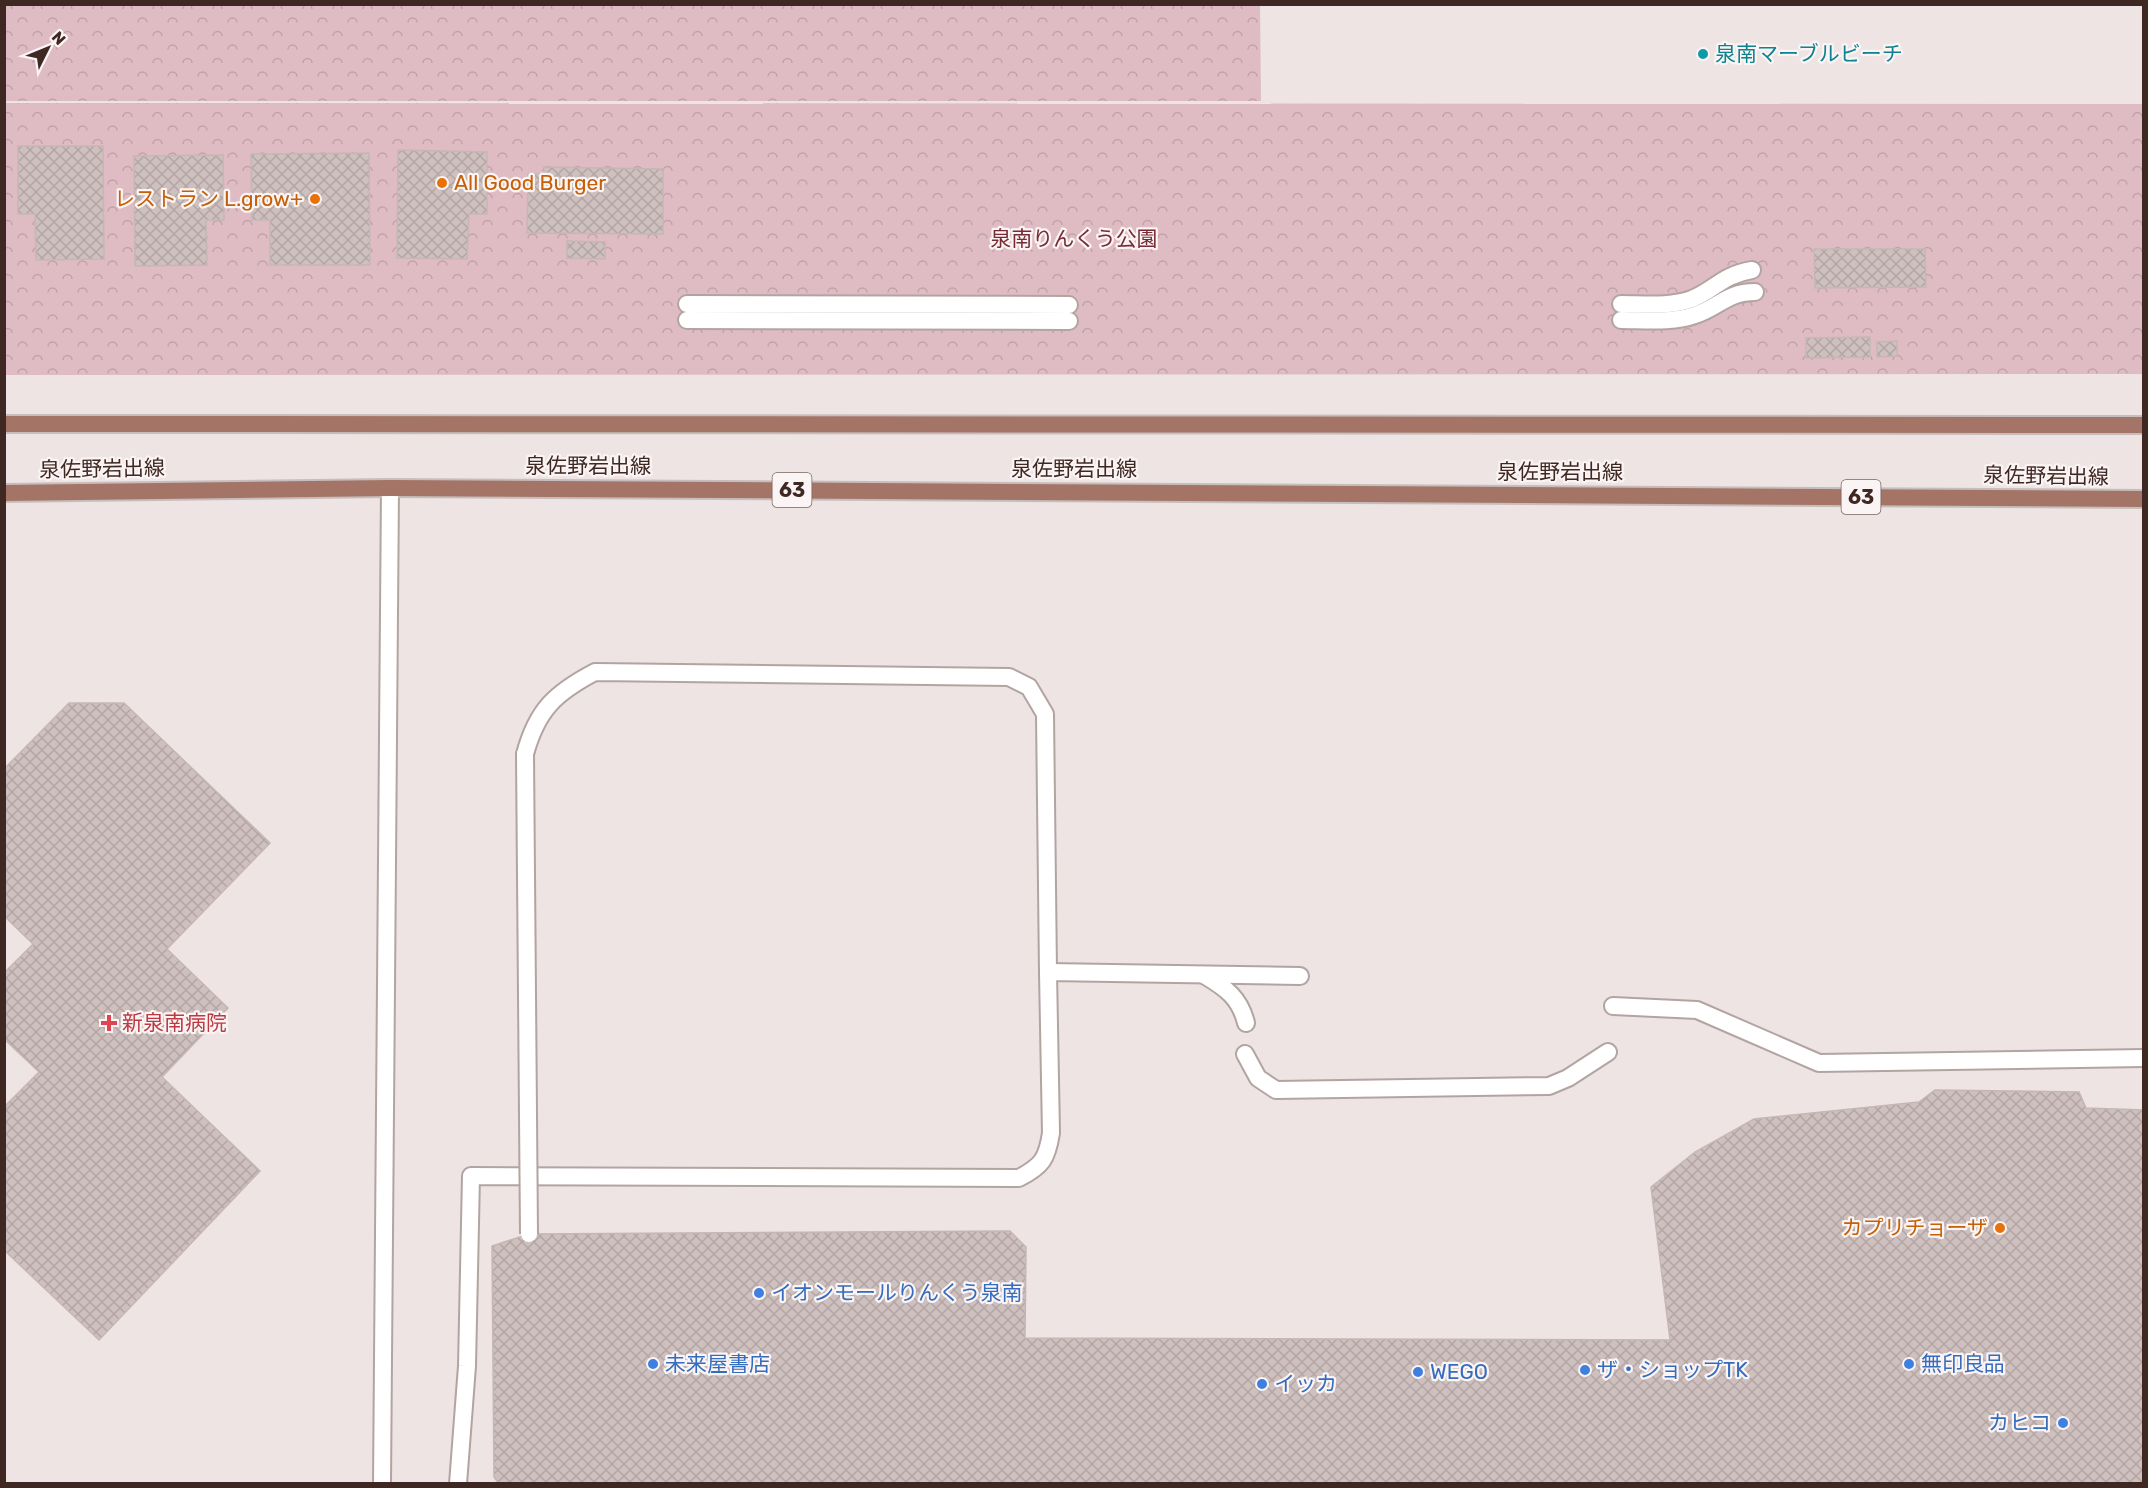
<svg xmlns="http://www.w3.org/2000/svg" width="2148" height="1488" font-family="Rubik,'Noto Sans JP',sans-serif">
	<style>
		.park { fill: url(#park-crowns) }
		.building { fill: url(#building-cross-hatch); stroke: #c7b6b5; stroke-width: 1.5 }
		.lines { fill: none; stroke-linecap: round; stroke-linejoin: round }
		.service-casing { stroke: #b2a4a1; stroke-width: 20 }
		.tertiary-casing { stroke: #b2a4a1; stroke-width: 20 }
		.primary-casing { stroke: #c6bebd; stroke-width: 20 }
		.service { stroke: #fff; stroke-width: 16 }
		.tertiary { stroke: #fff; stroke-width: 16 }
		.primary { stroke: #a47466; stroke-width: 16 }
		.service-bridge-casing { stroke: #b2a4a1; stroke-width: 20; stroke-linecap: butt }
		.service-bridge { stroke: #fff; stroke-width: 16 }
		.culture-dot { fill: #0f9aa8; stroke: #faf4f4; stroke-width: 2 }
		.food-dot { fill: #e8710a; stroke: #faf4f4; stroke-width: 2 }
		.health-dot { fill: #e0444e; stroke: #faf4f4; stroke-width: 2 }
		.shop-dot { fill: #3f7fe0; stroke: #faf4f4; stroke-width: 2 }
		.labels { text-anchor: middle; stroke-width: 4.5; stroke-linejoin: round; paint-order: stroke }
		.shield { fill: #faf4f4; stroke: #786561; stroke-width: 1.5 }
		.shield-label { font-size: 20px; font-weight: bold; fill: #402822 }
		.culture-label { font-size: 21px; fill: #0d838f; stroke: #faf4f4; text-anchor: start }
		.food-label { font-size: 21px; fill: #c56008; stroke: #faf4f4; text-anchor: end }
		.park-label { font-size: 21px; fill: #782b35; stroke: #faf4f4 }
		.street-label { font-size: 21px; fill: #402822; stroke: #faf4f4 }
		.health-label { font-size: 21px; fill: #be3a42; stroke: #faf4f4; text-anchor: start }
		.shop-label { font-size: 21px; fill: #366cbe; stroke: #faf4f4; text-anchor: start }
	</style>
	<defs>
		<pattern id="park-crowns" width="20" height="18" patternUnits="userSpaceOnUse" patternTransform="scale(1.5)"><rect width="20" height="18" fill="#dfbcc4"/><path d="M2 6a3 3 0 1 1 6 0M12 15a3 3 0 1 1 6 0" fill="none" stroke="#c0a2a8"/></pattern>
		<pattern id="building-cross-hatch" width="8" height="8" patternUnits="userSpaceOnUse" patternTransform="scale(1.5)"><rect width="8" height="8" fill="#cec0bf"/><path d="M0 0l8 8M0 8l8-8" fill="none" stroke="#b2a5a4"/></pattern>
	</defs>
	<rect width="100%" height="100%" fill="#ede4e3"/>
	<g class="park">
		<polygon points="5,4 1260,5 1261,101 5,101"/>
		<polygon points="4,103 2143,104 2143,374 5,375"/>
	</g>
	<g class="building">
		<polygon points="18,146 103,146 104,259 36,260 35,214 18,214"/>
		<polygon points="398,150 487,152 487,214 469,214 467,259 397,258"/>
		<polygon points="369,153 370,265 270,265 270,220 252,220 251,154"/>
		<polygon points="223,155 224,220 206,220 207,265 135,266 134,156"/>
		<polygon points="544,167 663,169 663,234 527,233 528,174 544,174"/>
		<polygon points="567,241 605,242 605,259 567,258"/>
		<polygon points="1814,249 1925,249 1926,287 1815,288"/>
		<polygon points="1870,337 1870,357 1806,358 1806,338"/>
		<polygon points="1897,341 1897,356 1877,357 1877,342"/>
		<polygon points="69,703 124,703 270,843 167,949 228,1008 162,1077 260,1171 99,1340 4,1250 4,1107 39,1072 4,1039 4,973 33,944 4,916 4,769"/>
		<polygon points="1935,1090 2079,1092 2086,1108 2144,1110 2144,1484 499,1484 494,1477 492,1246 529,1234 1010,1231 1026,1247 1025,1338 1670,1340 1651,1187 1695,1152 1754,1119 1919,1102"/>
	</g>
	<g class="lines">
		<g class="service-casing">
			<g id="service">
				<polyline points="687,304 1069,305"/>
				<path d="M1621,304c23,0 49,3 71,-5 24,-10 30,-24 60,-29"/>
				<polyline points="687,320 1069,321"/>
				<path d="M1621,320c23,0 52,3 74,-5 24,-8 32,-23 60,-23"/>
				<path d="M525,754c12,-44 30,-61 70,-82l414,5 20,10 16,27 3,258"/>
				<path d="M1204,975c22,13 36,23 42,48"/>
				<polyline points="1613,1006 1697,1010 1819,1063 2144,1058"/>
				<polyline points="1245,1054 1258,1078 1276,1090 1549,1086 1568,1078 1608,1052"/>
				<path d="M458,1484l9,-118 4,-190 548,2c23,-12 28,-19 32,-45l-3,-161 252,4"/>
			</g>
		</g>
		<g class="tertiary-casing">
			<polyline id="tertiary" points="382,1484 390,488"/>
		</g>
		<g class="primary-casing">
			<g id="primary">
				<polyline points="4,424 2144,425"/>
				<polyline points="4,493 390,488 2144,499"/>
			</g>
		</g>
		<use href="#service" class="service"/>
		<use href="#tertiary" class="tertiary"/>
		<use href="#primary" class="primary"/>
		<g class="service-bridge-casing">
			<polyline id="service-bridge" points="525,754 529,1234"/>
		</g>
		<use href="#service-bridge" class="service-bridge"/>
	</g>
	<circle class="culture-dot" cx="1703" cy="54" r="6"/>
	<g class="food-dot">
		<circle cx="442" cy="183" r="6"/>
		<circle cx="315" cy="199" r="6"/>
		<circle cx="2000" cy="1228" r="6"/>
	</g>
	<path class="health-dot" d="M106 1014h6v6h6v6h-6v6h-6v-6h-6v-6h6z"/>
	<g class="shop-dot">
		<circle cx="759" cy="1293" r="6"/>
		<circle cx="653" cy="1364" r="6"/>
		<circle cx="1909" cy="1364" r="6"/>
		<circle cx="1585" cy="1370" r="6"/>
		<circle cx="1418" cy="1372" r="6"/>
		<circle cx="1262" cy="1384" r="6"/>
		<circle cx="2063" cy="1423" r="6"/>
	</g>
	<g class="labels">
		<g class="shield">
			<rect x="772.5" y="473" width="39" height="34" rx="4.5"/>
			<rect x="1841.5" y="480" width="39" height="34" rx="4.5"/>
		</g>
		<g class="shield-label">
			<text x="792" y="497">63</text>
			<text x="1861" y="504">63</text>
		</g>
		<g class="culture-label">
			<text x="1715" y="61">泉南マーブルビーチ</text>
		</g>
		<g class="food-label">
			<text x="454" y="190" text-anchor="start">All Good Burger</text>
			<text x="303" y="206">レストラン L.grow+</text>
			<text x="1988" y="1235">カプリチョーザ</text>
		</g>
		<g class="park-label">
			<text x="1074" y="246">泉南りんくう公園</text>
		</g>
		<g class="street-label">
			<text x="588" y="473">泉佐野岩出線</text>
			<text transform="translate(102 469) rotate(-1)" y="7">泉佐野岩出線</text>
			<text x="1074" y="476">泉佐野岩出線</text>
			<text x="1560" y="479">泉佐野岩出線</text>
			<text transform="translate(2046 476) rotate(1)" y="7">泉佐野岩出線</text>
		</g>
		<g class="health-label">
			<text x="122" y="1030">新泉南病院</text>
		</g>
		<g class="shop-label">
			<text x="771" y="1300">イオンモールりんくう泉南</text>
			<text x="665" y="1371">未来屋書店</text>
			<text x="1921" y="1371">無印良品</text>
			<text x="1597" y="1377">ザ・ショップTK</text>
			<text x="1430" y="1379">WEGO</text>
			<text x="1274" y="1391">イッカ</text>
			<text x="2051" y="1430" text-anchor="end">カヒコ</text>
		</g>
	</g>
	<rect width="2148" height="1488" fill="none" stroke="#402822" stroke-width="12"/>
	<g transform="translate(48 48) rotate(47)" stroke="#faf4f4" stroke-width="4.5" paint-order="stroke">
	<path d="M0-4.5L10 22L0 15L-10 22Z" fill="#402822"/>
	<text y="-9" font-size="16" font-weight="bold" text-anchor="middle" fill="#402822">N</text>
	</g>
</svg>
